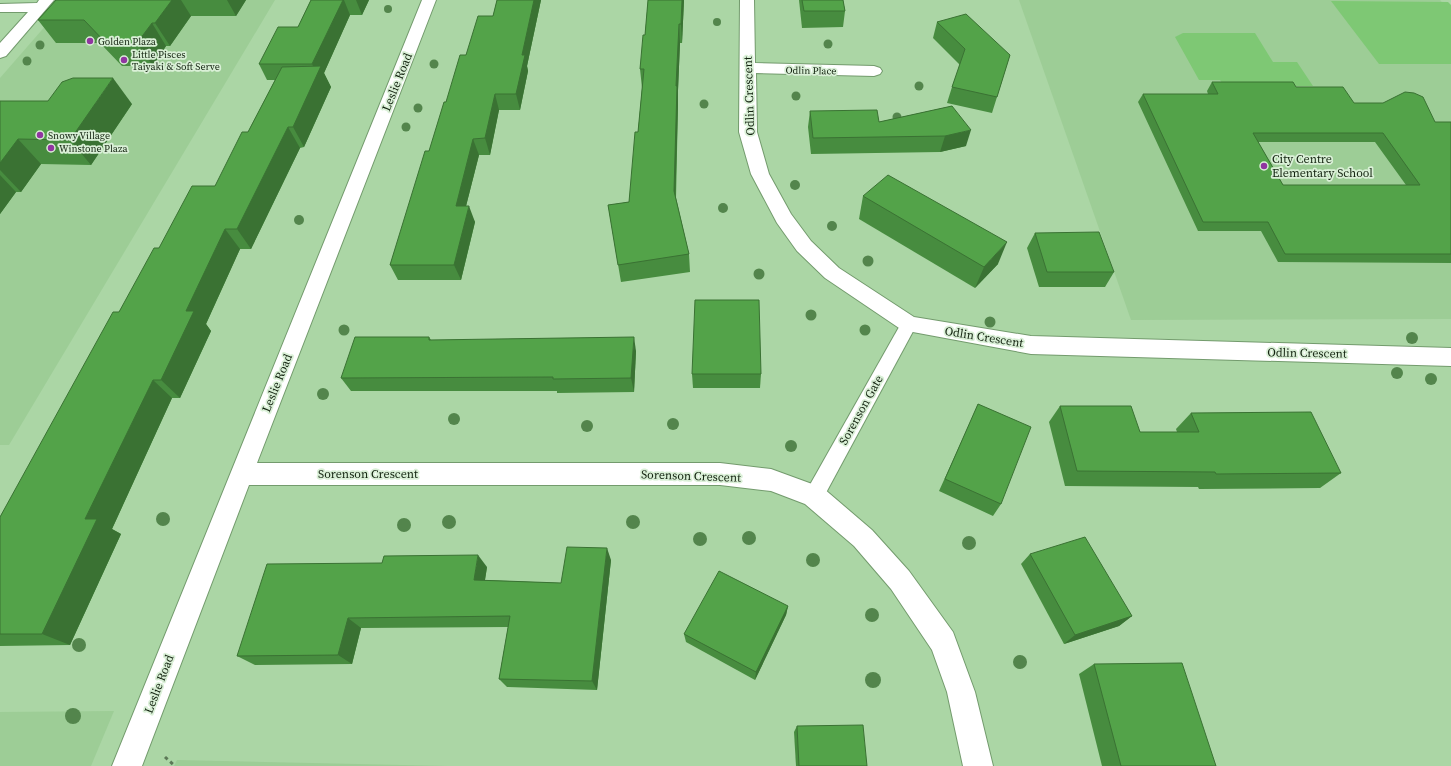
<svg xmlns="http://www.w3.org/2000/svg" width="1451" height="766" font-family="'Source Serif 4',serif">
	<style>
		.built { fill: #9dcd96 }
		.green { fill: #7ec874 }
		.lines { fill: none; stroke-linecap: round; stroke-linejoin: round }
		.service-casing { stroke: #739b6d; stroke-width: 2 }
		.minor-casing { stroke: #739b6d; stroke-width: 2 }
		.path { stroke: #5c7957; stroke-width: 3; stroke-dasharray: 3.5 3.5; stroke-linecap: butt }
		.service { fill: #fff; fill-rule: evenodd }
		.minor { fill: #fff; fill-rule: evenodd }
		.tree { fill: #53854c }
		.wall { fill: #478c3f; fill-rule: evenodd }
		.shaded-wall { fill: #3a7233 }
		.building { fill: #53a349; stroke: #3a7233; fill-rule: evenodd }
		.poi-dot { fill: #9036a0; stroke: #daf0d7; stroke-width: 1.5 }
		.labels { text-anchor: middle; stroke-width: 3.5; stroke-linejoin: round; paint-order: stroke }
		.far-poi-label { font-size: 10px; fill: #132310; stroke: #daf0d7; text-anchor: start }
		.far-street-label { font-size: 10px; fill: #132310; stroke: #daf0d7 }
		.street-label { font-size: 12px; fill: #132310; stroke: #daf0d7 }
		.poi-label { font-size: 12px; fill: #132310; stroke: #daf0d7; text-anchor: start }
	</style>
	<rect width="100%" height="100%" fill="#abd6a5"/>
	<g class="built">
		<polygon points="68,0 275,0 9,445 0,445 0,78"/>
		<polygon points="1019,0 1440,0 1451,12 1451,319 1131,320"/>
		<polygon points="114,711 91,766 0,766 0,712"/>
		<polygon points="177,760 448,766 174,766"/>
	</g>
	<g class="green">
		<polygon points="1331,1 1448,2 1451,5 1451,64 1379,64"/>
		<polygon points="1183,33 1255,33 1273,62 1297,62 1313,86 1224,86 1220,80 1199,80 1175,37"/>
	</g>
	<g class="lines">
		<g class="service-casing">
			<polygon id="service" points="909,318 915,320 917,324 821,502 814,504 807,502 805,496 807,490 903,320"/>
		</g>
		<g class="minor-casing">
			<g id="minor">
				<polygon points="39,0 54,0 6,56 0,58 0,43 28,12 0,12 0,4 37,3"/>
				<polygon points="422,0 436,0 257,463 720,463 771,469 823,488 872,530 909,571 953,632 975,692 993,766 963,766 947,692 932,650 891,589 854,546 805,504 771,491 720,485 249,485 142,766 112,766"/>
				<polygon points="740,0 754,0 755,63 874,66 880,68 882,71 880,74 874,76 756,73 757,132 769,174 791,214 811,241 839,268 914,317 1031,336 1451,348 1451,366 1031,354 902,330 825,278 797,251 777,223 751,174 739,132"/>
			</g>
		</g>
		<polyline class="path" points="165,757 175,766"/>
		<use href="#service" class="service"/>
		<use href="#minor" class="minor"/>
	</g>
	<g class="tree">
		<circle cx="388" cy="9" r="4"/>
		<circle cx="717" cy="22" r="4"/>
		<circle cx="828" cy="44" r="4.5"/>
		<circle cx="40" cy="45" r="4.5"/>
		<circle cx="27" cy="61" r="4.5"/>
		<circle cx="434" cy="64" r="4.5"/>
		<circle cx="919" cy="86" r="4.5"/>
		<circle cx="796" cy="96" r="4.5"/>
		<circle cx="704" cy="104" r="4.5"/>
		<circle cx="418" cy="108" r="4.5"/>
		<circle cx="897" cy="117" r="4.5"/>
		<circle cx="406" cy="127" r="4.5"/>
		<circle cx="795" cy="185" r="5"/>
		<circle cx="723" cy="208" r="5"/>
		<circle cx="299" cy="220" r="5"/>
		<circle cx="832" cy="226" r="5"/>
		<circle cx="868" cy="261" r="5.5"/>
		<circle cx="759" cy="274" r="5.5"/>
		<circle cx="811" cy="315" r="5.5"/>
		<circle cx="990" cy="322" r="5.5"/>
		<circle cx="344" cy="330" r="5.5"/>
		<circle cx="865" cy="330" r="5.5"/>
		<circle cx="1412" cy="338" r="6"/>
		<circle cx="1397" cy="373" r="6"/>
		<circle cx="1431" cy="379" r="6"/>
		<circle cx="323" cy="394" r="6"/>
		<circle cx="454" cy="419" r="6"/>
		<circle cx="673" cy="424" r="6"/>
		<circle cx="587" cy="426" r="6"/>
		<circle cx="791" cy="446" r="6"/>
		<circle cx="163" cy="519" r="7"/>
		<circle cx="449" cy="522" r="7"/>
		<circle cx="633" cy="522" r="7"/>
		<circle cx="404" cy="525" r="7"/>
		<circle cx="749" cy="538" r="7"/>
		<circle cx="700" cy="539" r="7"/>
		<circle cx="969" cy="543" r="7"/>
		<circle cx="813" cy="560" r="7"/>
		<circle cx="872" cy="615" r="7"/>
		<circle cx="79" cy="645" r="7"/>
		<circle cx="1020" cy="662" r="7"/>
		<circle cx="873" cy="680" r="8"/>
		<circle cx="73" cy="716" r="8"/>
	</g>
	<g class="wall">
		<polygon points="56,0 246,0 236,16 191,16 170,46 166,46 153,66 122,66 100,43 56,43 38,20"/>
		<polygon points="311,0 369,0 362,15 350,15 324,73 331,87 304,147 300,148 251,249 240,249 206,324 211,331 180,398 172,398 112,529 121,534 70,645 0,646 0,517 119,312 159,248 215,186 248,132 275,80 267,80 259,64 298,27"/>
		<polygon points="497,0 541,0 527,66 528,71 520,110 499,110 490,155 479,155 466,206 475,222 461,280 398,280 390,265 446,102 466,55 493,16"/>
		<polygon points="648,0 684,0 682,43 680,43 678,90 678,105 676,198 689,254 690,272 621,282 608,205 629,202 638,132 642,88 640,69 645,35"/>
		<polygon points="799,0 843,0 845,11 843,27 802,28"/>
		<polygon points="937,22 1010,55 992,113 947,103 952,87 960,65 933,38"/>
		<path d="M1212,82l84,5 58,16 81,19h16v141l-173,-1 -17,-31h-63l-60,-129 5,-8h65l-1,-3zM1258,142h117l31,43h-123z"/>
		<polygon points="0,101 132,104 91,165 41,164 21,192 16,192 0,214"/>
		<polygon points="952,106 966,146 940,152 811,154 808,127 810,111 879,122"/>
		<polygon points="863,196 998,264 975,288 859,219"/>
		<polygon points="1035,233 1114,272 1105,287 1039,287 1027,248"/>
		<polygon points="429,337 431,340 636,351 634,392 557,393 557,391 351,391 341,378"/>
		<polygon points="692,374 761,374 760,388 693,388"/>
		<polygon points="978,404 1001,504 993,516 939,491 972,418"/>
		<polygon points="1060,406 1140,432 1177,432 1176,429 1191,413 1341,473 1320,488 1199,489 1198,487 1065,486 1049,422"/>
		<polygon points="1030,554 1132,616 1119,626 1064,644 1021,564"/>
		<polygon points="611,560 597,690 507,687 499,679 508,627 361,628 352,664 255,665 237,656 487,567 485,580 561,583"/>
		<polygon points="788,606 786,615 755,680 686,642 684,634"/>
		<polygon points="1094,664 1216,766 1102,766 1079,674"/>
		<polygon points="797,726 867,766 796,766 794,732"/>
	</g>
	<g class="shaded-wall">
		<polygon points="172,0 181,0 191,16 170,46 155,23"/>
		<polygon points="227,0 246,0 236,16"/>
		<polygon points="343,0 344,0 350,15 324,73 331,87 304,147 293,127 317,74 312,64"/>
		<polygon points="356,0 369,0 362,15"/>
		<polygon points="534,0 541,0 527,66 528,71 520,110 516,94 522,55"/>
		<polygon points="682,0 684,0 682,43 681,24"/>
		<polygon points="152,23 166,46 153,66 137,43"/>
		<polygon points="679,24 680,43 678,90 678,105 675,210 674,191 676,86"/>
		<polygon points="113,78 132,104 91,165 70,140"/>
		<polygon points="495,94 499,110 490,155 485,138"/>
		<polygon points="288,127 300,148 251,249 237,229"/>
		<polygon points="971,130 966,146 940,152 945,136"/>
		<polygon points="18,139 41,164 21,192 0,170 0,163"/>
		<polygon points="473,139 479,155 462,222 456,206"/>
		<polygon points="0,175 16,192 0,214"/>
		<polygon points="469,206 475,222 461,280 454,265"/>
		<polygon points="225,229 240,249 206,324 211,331 180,398 161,380 186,311"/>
		<polygon points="1007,242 998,264 975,288 984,267"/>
		<polygon points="634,337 636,351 634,392 631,378"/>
		<polygon points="153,380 172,398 112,529 121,534 70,645 42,634 85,519"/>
		<polygon points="607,548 611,560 597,690 592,681"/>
		<polygon points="478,555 487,567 483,592 474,580"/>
		<polygon points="788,606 786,615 755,680 756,672"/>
		<polygon points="1132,616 1119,626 1064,644 1075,635"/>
		<polygon points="348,618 361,628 352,664 338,655"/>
	</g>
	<g class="building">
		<polygon points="56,0 172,0 155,23 152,23 137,43 106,43 84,20 38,20"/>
		<polygon points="311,0 343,0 312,64 259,64 278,27 298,27"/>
		<polygon points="497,0 534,0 522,55 525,55 516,94 495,94 485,138 473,139 456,206 469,206 454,265 390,265 425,151 429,151 444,102 446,102 460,55 466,55 478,16 493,16"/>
		<polygon points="648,0 682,0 681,24 679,24 676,86 677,86 674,191 689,254 618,265 608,205 629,202 635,132 638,132 644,69 640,69 643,35 645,35"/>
		<polygon points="802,0 843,0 845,11 804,11"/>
		<polygon points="966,14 1010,55 997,97 952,87 965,49 937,22"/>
		<polygon points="321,66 293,127 288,127 237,229 225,229 186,311 194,311 161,380 153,380 85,519 97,519 42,634 0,634 0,517 113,312 119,312 154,248 159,248 192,186 215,186 242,132 248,132 282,67"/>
		<polygon points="73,78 113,78 70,140 18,139 0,163 0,101 48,101 62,82"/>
		<path d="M1212,82h81l3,5h47l11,16h29l22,-11 9,1 9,4 12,25h16v132h-166l-17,-32h-65l-60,-128h75zM1253,133h130l37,52h-137z"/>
		<polygon points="952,106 971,130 945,136 813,138 810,111 877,110 879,122"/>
		<polygon points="888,175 1007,242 984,267 863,196"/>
		<polygon points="1099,232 1114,272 1047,272 1035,233"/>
		<polygon points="695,300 759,300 761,374 692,374"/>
		<polygon points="355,337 429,337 429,340 634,337 631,378 553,379 553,377 341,378"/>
		<polygon points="978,404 1031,427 1001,504 945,479"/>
		<polygon points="1060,406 1131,406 1140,432 1199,432 1191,413 1311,412 1341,473 1216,474 1215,472 1077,471"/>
		<polygon points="1085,537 1132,616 1075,635 1030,554"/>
		<polygon points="567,547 607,548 592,681 499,679 510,616 348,618 338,655 237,656 267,564 382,563 384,556 478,555 474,580 561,583"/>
		<polygon points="719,571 788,606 756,672 684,634"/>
		<polygon points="1182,663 1216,766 1121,766 1094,664"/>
		<polygon points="863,725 867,766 799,766 797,726"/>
	</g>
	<g class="poi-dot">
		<circle cx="90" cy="41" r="4"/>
		<circle cx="124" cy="60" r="4"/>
		<circle cx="40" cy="135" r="4"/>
		<circle cx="51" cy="148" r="4"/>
		<circle cx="1264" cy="166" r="4"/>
	</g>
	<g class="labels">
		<g class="far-poi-label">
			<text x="98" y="45">Golden Plaza</text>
			<text x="132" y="58">Little Pisces<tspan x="132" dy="12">Taiyaki &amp; Soft Serve</tspan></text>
			<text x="48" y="139">Snowy Village</text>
			<text x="59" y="152">Winstone Plaza</text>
		</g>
		<g class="far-street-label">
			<text transform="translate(811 70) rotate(1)" y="4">Odlin Place</text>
		</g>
		<g class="street-label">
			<text transform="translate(397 82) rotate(-68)" y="4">Leslie Road</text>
			<text transform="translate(749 96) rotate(-92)" y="4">Odlin Crescent</text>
			<text transform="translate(984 337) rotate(9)" y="4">Odlin Crescent</text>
			<text transform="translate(1307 353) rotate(1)" y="4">Odlin Crescent</text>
			<text transform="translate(277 383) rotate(-68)" y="4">Leslie Road</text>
			<text transform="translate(861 410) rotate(-61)" y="4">Sorenson Gate</text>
			<text x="368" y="478">Sorenson Crescent</text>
			<text transform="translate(691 476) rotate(2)" y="4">Sorenson Crescent</text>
			<text transform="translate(159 684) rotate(-69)" y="4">Leslie Road</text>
		</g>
		<g class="poi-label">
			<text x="1272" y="163">City Centre<tspan x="1272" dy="14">Elementary School</tspan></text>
		</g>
	</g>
</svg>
